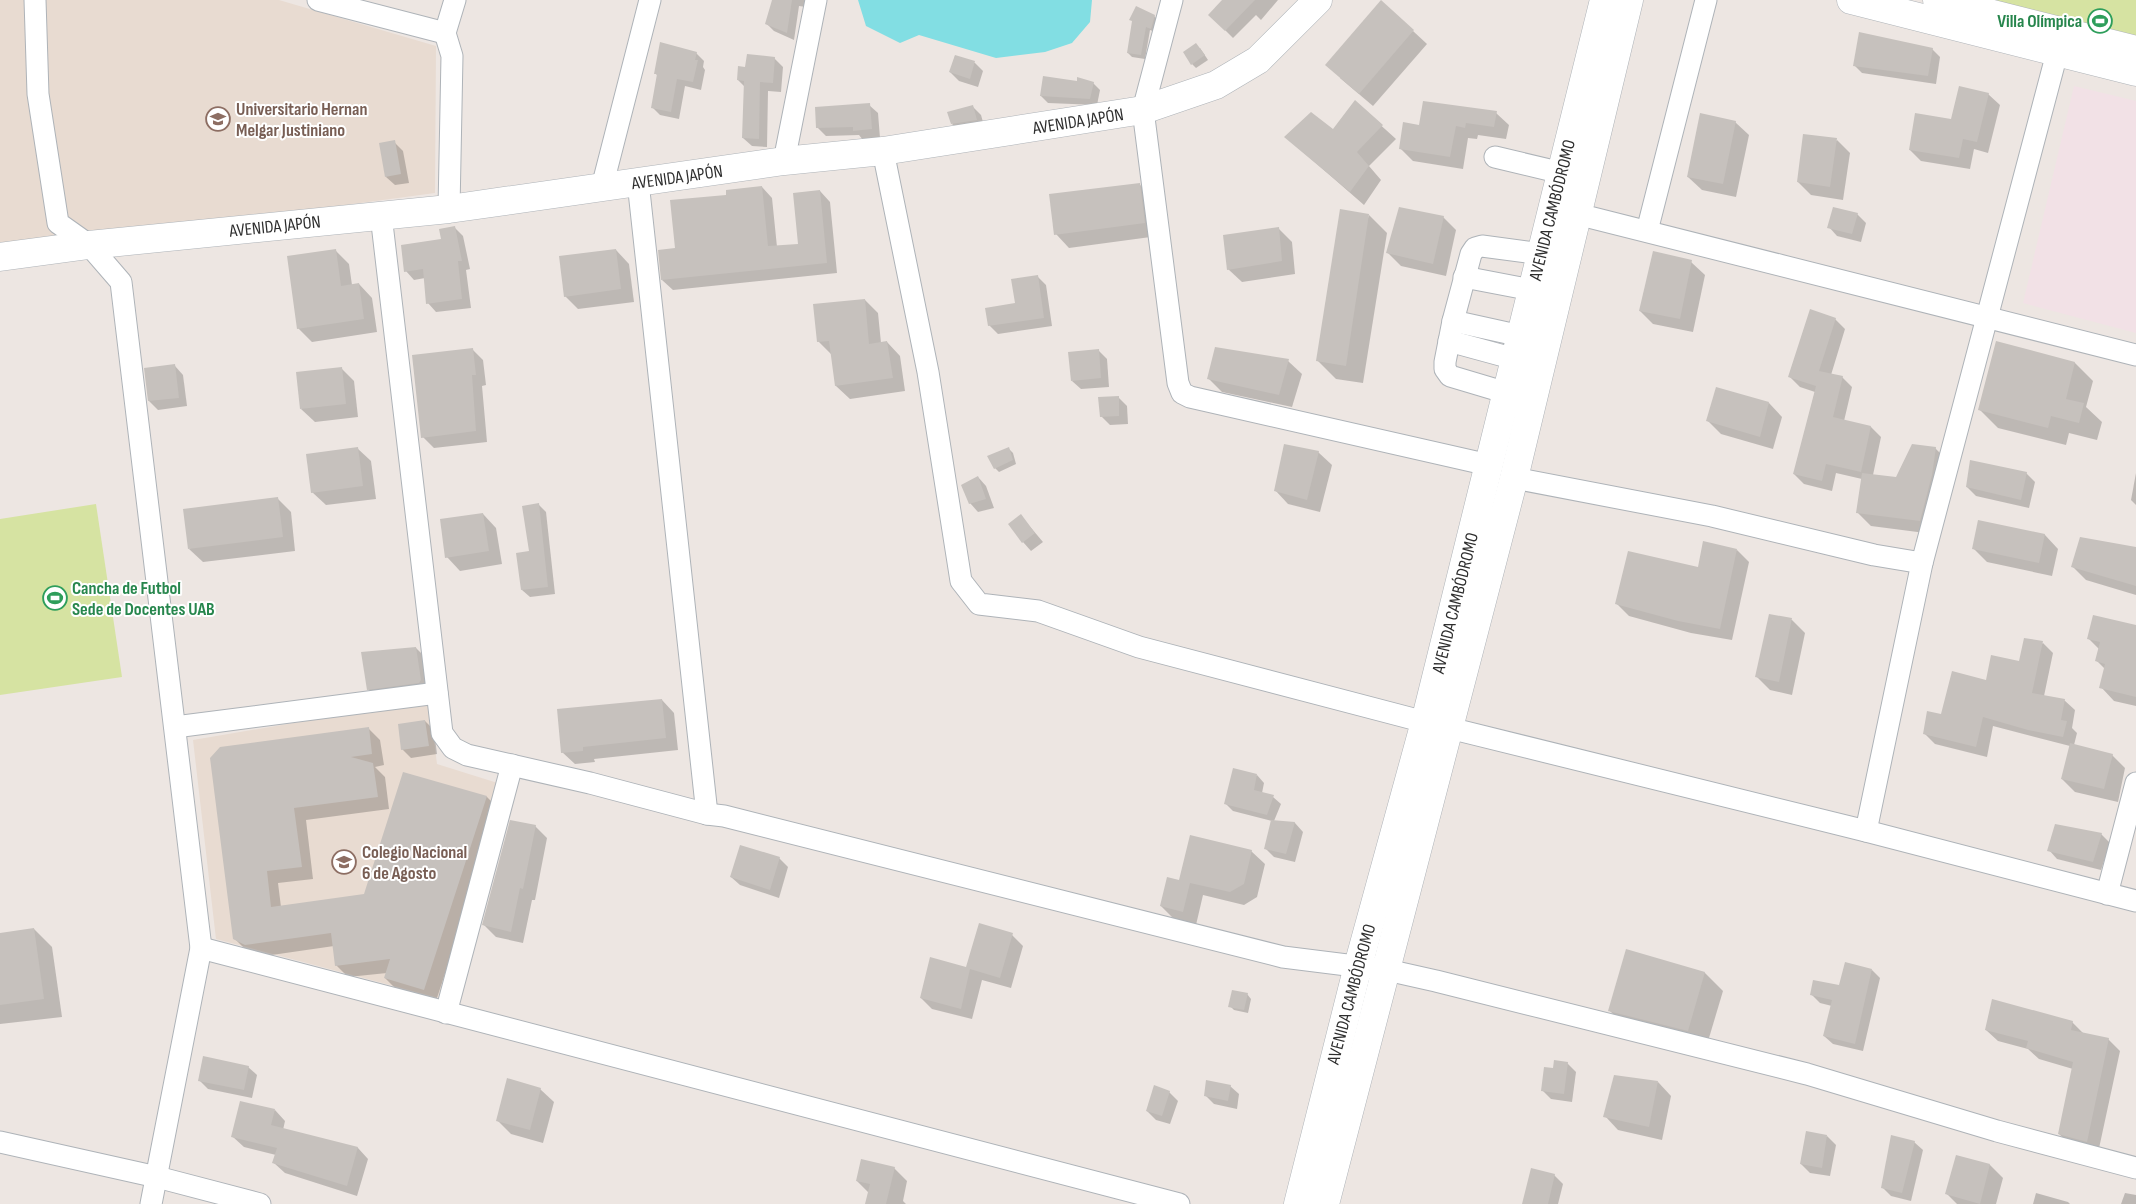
<svg xmlns="http://www.w3.org/2000/svg" width="2136" height="1204" font-family="'Sofia Sans Condensed',sans-serif">
	<style>
		.education { fill: #e8dbd1 }
		.medical { fill: #f2e1e6 }
		.pitch { fill: #d6e3a2 }
		.water { fill: #82dee3 }
		.shadow { fill: #0003 }
		.building { fill: #c6c1bd }
		.lines { fill: none; stroke-linecap: round; stroke-linejoin: round }
		.minor-casing { stroke: #aeb3b8; stroke-width: 23 }
		.tertiary-casing { stroke: #aeb3b8; stroke-width: 29 }
		.minor { stroke: #fff; stroke-width: 21 }
		.tertiary { stroke: #fff; stroke-width: 28 }
		.labels { text-anchor: middle; stroke-width: 4; stroke-linejoin: round; paint-order: stroke }
		.leisure-label { font-size: 18px; font-weight: bold; fill: #27864d; stroke: #fff; text-anchor: end }
		.education-label { font-size: 18px; font-weight: bold; fill: #785e54; stroke: #fff; text-anchor: start }
		.street-label { font-size: 18px; fill: #2e2e2e; stroke: #fff }
	</style>
	<rect width="100%" height="100%" fill="#ede6e2"/>
	<g class="education">
		<polygon points="0,0 279,0 436,46 435,193 0,251"/>
		<polygon points="429,700 437,764 504,785 439,998 216,939 193,740"/>
	</g>
	<polygon class="medical" points="2074,86 2136,101 2136,333 2023,303"/>
	<g class="pitch">
		<polygon points="1978,0 2136,0 2136,39"/>
		<polygon points="96,504 122,677 0,695 0,519"/>
	</g>
	<polygon class="water" points="858,0 1092,0 1090,22 1072,43 1045,52 996,58 919,35 900,43 866,26"/>
	<g class="shadow">
		<polygon points="773,0 807,0 806,7 799,6 794,40 774,31 767,24"/>
		<polygon points="1224,0 1278,0 1261,20 1256,15 1233,38 1210,15"/>
		<polygon points="1154,16 1158,20 1155,32 1150,30 1145,59 1132,57 1128,53 1133,22"/>
		<polygon points="1413,31 1427,44 1373,106 1340,78"/>
		<polygon points="1200,48 1208,60 1196,68 1192,64"/>
		<polygon points="1932,49 1940,57 1936,84 1862,73 1855,66"/>
		<polygon points="696,53 704,61 703,67 705,70 701,90 685,86 679,119 660,115 652,107 658,76 655,73"/>
		<polygon points="955,56 975,63 983,71 978,87 959,81 950,72"/>
		<polygon points="774,58 783,67 781,92 768,91 767,147 752,146 743,138 745,87 738,80 747,68"/>
		<polygon points="1093,83 1100,90 1097,105 1048,103 1041,96"/>
		<polygon points="1988,94 2000,105 1988,153 1974,149 1970,169 1921,161 1910,150"/>
		<polygon points="1355,102 1396,139 1369,166 1381,180 1364,205 1286,137 1333,131"/>
		<polygon points="869,105 878,113 880,138 863,140 859,135 826,136 817,127"/>
		<polygon points="972,106 981,115 985,129 961,133 952,124"/>
		<polygon points="1496,113 1509,125 1506,139 1478,135 1477,139 1468,138 1463,169 1413,161 1400,148 1420,126"/>
		<polygon points="1735,122 1749,135 1736,197 1702,190 1688,177"/>
		<polygon points="1837,140 1850,153 1843,200 1811,195 1798,182"/>
		<polygon points="394,142 403,151 409,183 395,185 386,177"/>
		<polygon points="1139,184 1153,197 1158,236 1069,248 1056,234"/>
		<polygon points="762,187 772,198 777,247 799,245 820,191 830,202 837,273 673,290 662,280 728,196"/>
		<polygon points="1857,214 1866,223 1861,242 1837,236 1829,227"/>
		<polygon points="1369,215 1387,233 1363,383 1336,379 1318,361"/>
		<polygon points="1443,217 1456,230 1446,276 1401,266 1387,252"/>
		<polygon points="455,228 463,236 470,269 466,270 471,308 436,312 428,303 425,278 414,280 406,271"/>
		<polygon points="1279,229 1292,242 1295,274 1242,282 1228,269"/>
		<polygon points="616,250 629,264 634,302 578,309 565,296"/>
		<polygon points="336,251 349,264 352,285 359,284 372,298 377,332 312,342 298,328"/>
		<polygon points="1691,262 1705,275 1693,332 1653,324 1640,311"/>
		<polygon points="1037,276 1046,285 1052,326 998,334 989,325 1016,305"/>
		<polygon points="865,300 878,313 881,343 887,342 900,356 905,391 850,399 836,386 832,355 818,341"/>
		<polygon points="1835,319 1845,329 1831,375 1842,377 1852,387 1844,421 1871,427 1881,437 1873,475 1897,478 1935,448 1949,462 1933,534 1871,526 1858,513 1862,479 1836,473 1832,491 1804,484 1794,474 1815,392 1800,387 1790,377"/>
		<polygon points="1997,343 2075,363 2093,381 2086,407 2102,422 2097,440 2069,433 2066,445 1998,428 1980,410"/>
		<polygon points="472,349 483,360 486,385 482,386 487,442 434,448 423,437"/>
		<polygon points="1098,350 1107,359 1109,387 1081,389 1072,381"/>
		<polygon points="1288,361 1302,374 1292,407 1222,392 1209,379"/>
		<polygon points="175,366 183,375 187,406 158,410 149,401 145,369"/>
		<polygon points="341,368 354,381 358,417 315,422 301,409"/>
		<polygon points="1118,397 1127,406 1128,424 1110,425 1101,416"/>
		<polygon points="1769,403 1782,417 1773,449 1721,434 1708,421"/>
		<polygon points="357,448 371,461 376,499 326,505 312,492"/>
		<polygon points="1009,449 1013,453 1016,464 999,472 995,468"/>
		<polygon points="1318,452 1332,465 1320,512 1288,504 1275,490"/>
		<polygon points="2026,473 2035,482 2029,508 1976,496 1967,487"/>
		<polygon points="2136,473 2136,505 2131,500"/>
		<polygon points="978,477 986,486 994,508 978,512 970,503"/>
		<polygon points="277,498 291,512 295,551 203,562 189,549"/>
		<polygon points="538,504 546,512 555,594 530,597 522,590"/>
		<polygon points="483,514 496,528 502,564 460,571 447,557"/>
		<polygon points="1021,516 1043,542 1031,551 1023,542"/>
		<polygon points="1979,522 2045,535 2058,549 2052,576 1987,562 1974,549"/>
		<polygon points="2136,548 2136,595 2086,580 2073,567"/>
		<polygon points="1737,550 1749,562 1732,640 1691,633 1629,616 1617,604"/>
		<polygon points="1770,615 1792,620 1805,633 1792,695 1770,690 1757,677"/>
		<polygon points="2136,626 2136,706 2114,701 2101,687 2105,669 2097,661 2099,649 2089,639"/>
		<polygon points="2043,643 2053,653 2044,696 2064,700 2075,710 2072,728 2077,733 2074,745 2112,755 2125,768 2118,802 2075,792 2062,779 2070,746 1993,726 1987,757 1935,744 1924,733 1942,716 1987,681 2020,663"/>
		<polygon points="416,648 429,661 434,694 381,702 368,689"/>
		<polygon points="662,700 674,713 678,750 594,759 595,762 575,764 562,752"/>
		<polygon points="425,721 434,730 437,754 411,758 402,749"/>
		<polygon points="368,728 380,740 384,765 375,767 385,777 389,809 306,820 313,879 278,883 281,907 365,895 404,773 487,797 499,809 436,1001 397,990 385,978 387,973 348,977 336,965 334,946 258,957 247,951 234,938 212,759"/>
		<polygon points="1257,775 1264,783 1262,793 1273,797 1281,804 1274,821 1295,823 1303,832 1295,862 1274,857 1265,848 1272,821 1233,811 1226,804"/>
		<polygon points="535,826 547,838 535,900 532,900 523,943 496,937 484,925"/>
		<polygon points="2101,834 2110,843 2101,870 2057,859 2049,850"/>
		<polygon points="1251,851 1265,864 1257,897 1244,905 1203,895 1196,925 1175,920 1161,906 1180,882"/>
		<polygon points="779,858 788,867 779,898 740,885 731,877"/>
		<polygon points="34,929 52,947 62,1017 0,1024 0,935"/>
		<polygon points="1012,935 1023,946 1011,988 982,980 972,1019 932,1009 921,998 967,969"/>
		<polygon points="1627,951 1705,973 1723,991 1706,1048 1628,1029 1610,1011"/>
		<polygon points="1872,970 1880,978 1863,1051 1833,1044 1824,1036 1832,1006 1820,1003 1812,995 1839,987"/>
		<polygon points="1247,994 1251,999 1248,1013 1234,1010 1230,1006"/>
		<polygon points="2072,1022 2084,1034 2108,1039 2120,1051 2098,1153 2071,1145 2059,1134 2073,1069 2039,1059 2028,1049 1998,1041 1986,1030"/>
		<polygon points="1567,1063 1576,1072 1572,1102 1551,1099 1542,1090 1554,1070"/>
		<polygon points="248,1067 257,1075 252,1098 208,1089 199,1080"/>
		<polygon points="1658,1082 1671,1096 1662,1140 1618,1130 1605,1116"/>
		<polygon points="1230,1086 1239,1094 1237,1109 1214,1104 1205,1095"/>
		<polygon points="540,1089 554,1102 543,1143 511,1134 497,1120"/>
		<polygon points="1169,1092 1178,1101 1170,1124 1156,1120 1147,1111"/>
		<polygon points="275,1110 285,1121 283,1130 358,1148 368,1159 357,1196 285,1173 274,1163 276,1155 244,1147 233,1137"/>
		<polygon points="1827,1136 1836,1145 1830,1176 1810,1173 1801,1164"/>
		<polygon points="1914,1142 1923,1150 1911,1201 1891,1196 1882,1187"/>
		<polygon points="1957,1156 1990,1165 2003,1178 1996,1204 1957,1204 1947,1194"/>
		<polygon points="894,1168 907,1181 903,1201 906,1204 866,1204 869,1193 857,1181"/>
		<polygon points="1554,1175 1563,1184 1558,1204 1524,1204"/>
		<polygon points="2036,1193 2068,1202 2070,1204 2033,1204"/>
		<polygon points="2125,1193 2136,1195 2136,1204 2121,1204"/>
	</g>
	<g class="building">
		<polygon points="772,0 792,0 787,33 765,24"/>
		<polygon points="1222,0 1255,0 1225,31 1208,15"/>
		<polygon points="1381,0 1414,30 1359,94 1325,65"/>
		<polygon points="1136,6 1155,15 1151,29 1146,27 1141,55 1127,53 1132,21 1129,20"/>
		<polygon points="1859,32 1933,48 1928,76 1853,66"/>
		<polygon points="660,42 697,52 695,60 698,60 693,82 677,79 671,112 651,108 657,74 654,74"/>
		<polygon points="1196,43 1205,55 1191,65 1183,52"/>
		<polygon points="747,54 775,57 773,83 760,82 759,139 742,138 744,81 737,80 738,66 745,67"/>
		<polygon points="955,55 975,61 970,79 949,72"/>
		<polygon points="1043,76 1077,81 1077,77 1094,82 1090,99 1040,96"/>
		<polygon points="1959,86 1989,93 1977,142 1963,139 1959,158 1909,150 1915,113 1951,119"/>
		<polygon points="1355,100 1383,125 1357,152 1369,166 1350,192 1284,137 1311,112 1333,129"/>
		<polygon points="1423,101 1497,111 1494,127 1466,123 1465,128 1456,126 1450,157 1399,149 1403,122 1419,125"/>
		<polygon points="870,103 872,129 853,131 853,127 816,128 815,107"/>
		<polygon points="973,105 977,120 951,124 947,112"/>
		<polygon points="1700,113 1736,121 1723,184 1687,177"/>
		<polygon points="1803,134 1837,138 1830,187 1797,182"/>
		<polygon points="395,140 401,174 385,177 379,143"/>
		<polygon points="1140,183 1145,223 1054,235 1049,194"/>
		<polygon points="762,186 768,246 798,244 793,193 820,190 827,263 661,280 658,250 675,248 670,200 726,195 726,190"/>
		<polygon points="1399,207 1444,216 1433,264 1386,253"/>
		<polygon points="1833,207 1858,213 1852,234 1827,228"/>
		<polygon points="1340,209 1369,214 1346,366 1316,361"/>
		<polygon points="455,226 462,261 458,261 462,299 426,304 423,269 404,272 401,245 441,239 439,229"/>
		<polygon points="1279,227 1282,261 1227,270 1223,235"/>
		<polygon points="336,249 341,286 359,283 364,319 297,329 287,256"/>
		<polygon points="616,249 621,289 564,297 559,256"/>
		<polygon points="1653,251 1692,260 1680,319 1639,311"/>
		<polygon points="1038,275 1044,318 988,326 985,308 1015,303 1011,279"/>
		<polygon points="865,299 869,344 887,341 893,378 835,386 829,341 817,342 813,304"/>
		<polygon points="1810,309 1836,318 1819,371 1843,376 1833,417 1871,426 1861,472 1826,464 1822,481 1793,474 1816,386 1788,377"/>
		<polygon points="1996,341 2075,362 2066,399 2084,403 2079,423 2051,416 2048,428 1978,410"/>
		<polygon points="1215,347 1289,359 1279,395 1207,379"/>
		<polygon points="473,348 476,375 472,375 476,431 421,438 412,355"/>
		<polygon points="1099,349 1101,378 1071,381 1068,352"/>
		<polygon points="175,364 179,398 148,401 144,368"/>
		<polygon points="342,367 346,404 300,409 296,372"/>
		<polygon points="1716,387 1769,402 1760,437 1706,421"/>
		<polygon points="1119,396 1119,416 1100,417 1098,397"/>
		<polygon points="1284,444 1319,451 1307,500 1274,491"/>
		<polygon points="1912,444 1936,447 1932,475 1920,521 1856,513 1862,473 1896,477"/>
		<polygon points="358,447 363,486 311,493 306,454"/>
		<polygon points="1009,447 1013,460 994,469 987,456"/>
		<polygon points="1970,460 2027,472 2021,500 1966,487"/>
		<polygon points="978,476 986,499 969,504 961,485"/>
		<polygon points="278,497 283,537 188,549 183,509"/>
		<polygon points="539,503 548,587 521,590 516,553 529,551 522,506"/>
		<polygon points="483,513 489,551 445,558 440,519"/>
		<polygon points="1021,514 1035,533 1022,543 1008,524"/>
		<polygon points="1978,520 2045,534 2039,563 1972,549"/>
		<polygon points="2080,537 2136,547 2136,586 2071,567"/>
		<polygon points="1703,541 1737,549 1720,629 1678,621 1615,604 1628,551 1698,567"/>
		<polygon points="1769,614 1792,618 1779,682 1755,677"/>
		<polygon points="2093,615 2136,625 2136,697 2099,688 2105,664 2095,661 2100,642 2087,639"/>
		<polygon points="2024,638 2043,641 2032,693 2065,699 2061,720 2067,721 2063,737 2028,730 1983,717 1976,747 1923,734 1927,711 1941,714 1952,671 1986,680 1991,655 2019,661"/>
		<polygon points="416,647 421,680 419,683 367,690 361,652"/>
		<polygon points="662,699 666,738 583,747 583,751 561,753 557,709"/>
		<polygon points="425,720 429,746 401,750 398,724"/>
		<polygon points="369,727 372,754 351,757 373,763 378,797 294,808 302,867 267,871 271,907 364,894 403,772 487,796 424,990 384,978 390,959 335,966 331,933 245,945 233,939 210,758 220,747"/>
		<polygon points="2070,743 2113,754 2104,789 2061,779"/>
		<polygon points="1233,768 1257,774 1254,790 1274,795 1267,815 1224,804"/>
		<polygon points="510,820 536,825 523,889 520,888 511,932 482,925"/>
		<polygon points="1271,820 1295,822 1286,854 1264,849"/>
		<polygon points="2055,824 2102,833 2093,862 2047,851"/>
		<polygon points="1190,835 1252,850 1244,884 1230,892 1190,883 1183,912 1160,906 1167,877 1179,880"/>
		<polygon points="740,845 780,857 770,890 730,877"/>
		<polygon points="979,923 1013,933 1000,978 970,969 961,1009 920,998 930,957 966,967"/>
		<polygon points="34,928 44,999 0,1005 0,933"/>
		<polygon points="1626,949 1705,972 1688,1031 1608,1011"/>
		<polygon points="1845,962 1872,969 1855,1044 1823,1036 1832,1000 1810,995 1813,980 1839,985"/>
		<polygon points="1232,990 1248,993 1244,1010 1228,1007"/>
		<polygon points="1992,999 2073,1021 2071,1030 2109,1038 2087,1142 2058,1134 2073,1062 2026,1048 2028,1041 1985,1030"/>
		<polygon points="203,1056 249,1066 244,1090 198,1081"/>
		<polygon points="1554,1060 1568,1062 1564,1094 1541,1091 1544,1067 1553,1068"/>
		<polygon points="1614,1075 1658,1081 1649,1127 1603,1117"/>
		<polygon points="507,1078 541,1088 530,1130 496,1121"/>
		<polygon points="1206,1080 1231,1085 1228,1101 1204,1096"/>
		<polygon points="1154,1085 1170,1091 1162,1116 1146,1111"/>
		<polygon points="240,1101 275,1109 271,1125 358,1147 347,1186 272,1163 277,1148 231,1137"/>
		<polygon points="1806,1131 1827,1135 1822,1168 1800,1164"/>
		<polygon points="1891,1135 1915,1141 1902,1193 1881,1188"/>
		<polygon points="1956,1155 1990,1164 1980,1204 1945,1194"/>
		<polygon points="861,1159 895,1167 886,1204 865,1204 870,1184 856,1181"/>
		<polygon points="1531,1168 1555,1174 1548,1204 1522,1204"/>
	</g>
	<g class="lines">
		<g class="minor-casing">
			<g id="minor">
				<polyline points="35,0 38,94 58,223 89,245 121,282 201,948 151,1204"/>
				<polyline points="318,0 445,33"/>
				<polyline points="1172,0 1143,110 1178,383 1182,393 1190,397 1489,465"/>
				<polyline points="883,151 928,372 961,581 979,604 1038,611 1139,647 1425,722 1866,831 2136,901"/>
				<polyline points="1495,157 1562,173"/>
				<polyline points="784,161 816,0"/>
				<polyline points="638,182 707,814"/>
				<polyline points="602,187 650,0"/>
				<polyline points="449,209 452,56 445,33 455,0"/>
				<polyline points="1577,214 2136,355"/>
				<polyline points="381,215 442,733 453,748 467,755 590,783 707,814 724,816 1283,957 1387,970 1436,981 1807,1074 1997,1131 2136,1168"/>
				<polyline points="1647,231 1706,0"/>
				<polyline points="1464,277 1532,290"/>
				<polyline points="1453,321 1521,336"/>
				<polyline points="1449,341 1515,359"/>
				<polyline points="1507,393 1450,376 1445,369 1445,362 1453,321 1471,254 1475,248 1482,246 1542,254"/>
				<polyline points="1514,478 1712,516 1874,555 1922,563"/>
				<polyline points="175,727 437,693"/>
				<polyline points="1866,831 1922,563 2061,38"/>
				<polyline points="2107,894 2136,783"/>
				<polyline points="201,948 1179,1204"/>
				<polyline points="446,1013 512,765"/>
				<polyline points="0,1142 157,1177 260,1204"/>
			</g>
		</g>
		<g class="tertiary-casing">
			<g id="tertiary">
				<polyline points="1851,0 2136,72"/>
				<polyline points="1937,0 2136,50"/>
				<polyline points="0,257 89,245 449,209 784,161 883,151 1143,110 1216,85 1258,60 1318,0"/>
				<polyline points="1298,1204 1358,966 1425,722 1604,0"/>
				<polyline points="1325,1204 1514,478 1629,0"/>
			</g>
		</g>
		<use href="#minor" class="minor"/>
		<use href="#tertiary" class="tertiary"/>
	</g>
	<defs>
		<g id="stadium-ring" transform="scale(1.25)"><circle r="9.5" fill="#fff" stroke="#2e9e5b" stroke-width="1.5"/><path d="M0-5a6.5 5 0 1 0 0 10a6.5 5 0 1 0 0-10ZM-3.5-1.8h7v3.6h-7Z" fill="#2e9e5b"/></g>
		<g id="university-ring" transform="scale(1.25)"><circle r="9.5" fill="#fff" stroke="#8d6e63" stroke-width="1.5"/><path d="M0-5L7-2L0 1L-7-2ZM-4 1L0 2.5L4 1V4Q0 6-4 4Z" fill="#8d6e63"/></g>
		<g id="school-ring" transform="scale(1.25)"><circle r="9.5" fill="#fff" stroke="#8d6e63" stroke-width="1.5"/><path d="M0-5L7-2L0 1L-7-2ZM-4 1L0 2.5L4 1V4Q0 6-4 4Z" fill="#8d6e63"/></g>
	</defs>
	<g fill-rule="evenodd">
		<use href="#stadium-ring" x="2100" y="21"/>
		<use href="#university-ring" x="218" y="119"/>
		<use href="#stadium-ring" x="55" y="598"/>
		<use href="#school-ring" x="344" y="862"/>
	</g>
	<g class="labels">
		<g class="leisure-label">
			<text x="2082" y="27">Villa Olímpica</text>
			<text x="72" y="594" text-anchor="start">Cancha de Futbol<tspan x="72" dy="21">Sede de Docentes UAB</tspan></text>
		</g>
		<g class="education-label">
			<text x="236" y="115">Universitario Hernan<tspan x="236" dy="21">Melgar Justiniano</tspan></text>
			<text x="362" y="858">Colegio Nacional<tspan x="362" dy="21">6 de Agosto</tspan></text>
		</g>
		<g class="street-label">
			<text transform="translate(1078 121) rotate(-9)" y="6">AVENIDA JAPÓN</text>
			<text transform="translate(677 177) rotate(-8)" y="6">AVENIDA JAPÓN</text>
			<text transform="translate(1552 210) rotate(-76)" y="6">AVENIDA CAMBÓDROMO</text>
			<text transform="translate(275 226) rotate(-6)" y="6">AVENIDA JAPÓN</text>
			<text transform="translate(1455 603) rotate(-76)" y="6">AVENIDA CAMBÓDROMO</text>
			<text transform="translate(1351 994) rotate(-75)" y="6">AVENIDA CAMBÓDROMO</text>
		</g>
	</g>
</svg>
